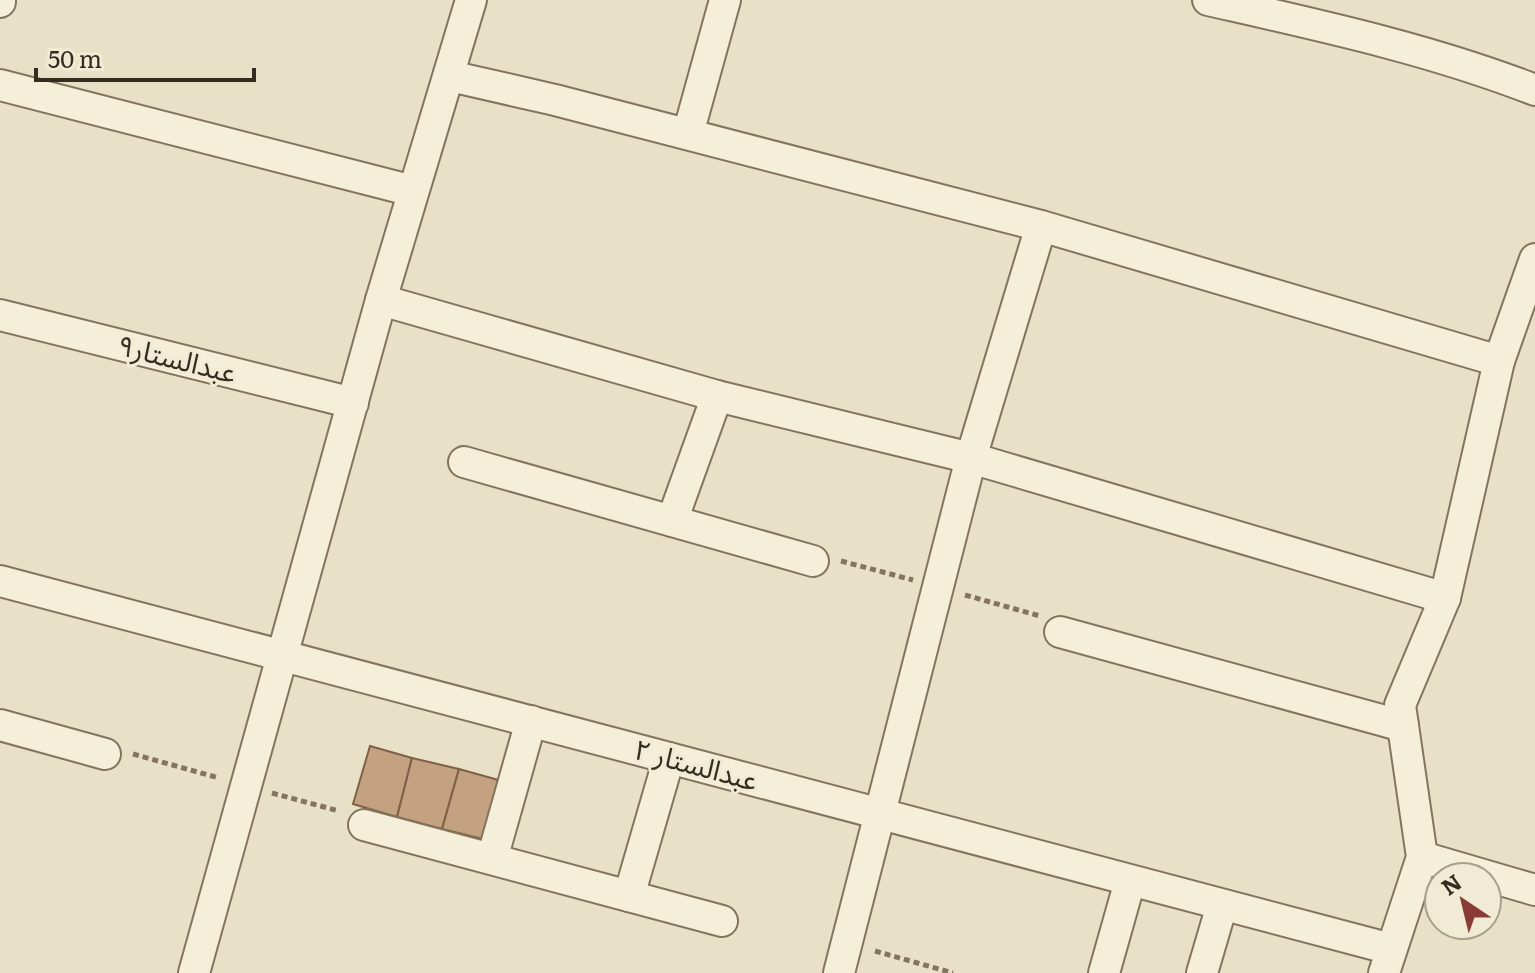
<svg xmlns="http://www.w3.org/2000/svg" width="1535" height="973" font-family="Literata,'Noto Sans Arabic',serif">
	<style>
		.building { fill: #c3a181; stroke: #7f6147; stroke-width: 2 }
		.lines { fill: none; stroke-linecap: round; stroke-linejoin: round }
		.minor-casing { stroke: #83745e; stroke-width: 34 }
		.path { stroke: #83745e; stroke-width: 5; stroke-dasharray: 6 4; stroke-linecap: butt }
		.minor { stroke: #f5eed9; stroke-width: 30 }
		.labels { text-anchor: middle; stroke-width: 6; stroke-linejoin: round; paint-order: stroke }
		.street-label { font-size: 28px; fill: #352c20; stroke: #f1ebd6 }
	</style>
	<rect width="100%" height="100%" fill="#e9e1c7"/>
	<g class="building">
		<polygon points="370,746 412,758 397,817 353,804"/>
		<polygon points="412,758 459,769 442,829 397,817"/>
		<polygon points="459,769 502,781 483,839 442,829"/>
	</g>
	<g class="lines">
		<g class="minor-casing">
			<g id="minor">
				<path d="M1208,0c110,25 222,49 327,90"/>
				<polyline points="0,2 0,0"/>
				<polyline points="450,76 555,100 1041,226 1499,361"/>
				<polyline points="0,85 413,191"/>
				<polyline points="688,134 725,0"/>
				<polyline points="381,300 717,396 971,458 1445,598"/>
				<polyline points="0,315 353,403"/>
				<polyline points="464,462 813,561"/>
				<polyline points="672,521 717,396"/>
				<polyline points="0,581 1391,949"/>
				<polyline points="1060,632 1403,726"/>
				<polyline points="0,725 105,754"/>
				<polyline points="364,825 722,921"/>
				<polyline points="1422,857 1535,890"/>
				<polyline points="492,859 531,721"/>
				<polyline points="629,896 669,758"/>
				<polyline points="194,973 381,300 471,0"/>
				<polyline points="839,973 971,458 1041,226"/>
				<polyline points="1104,973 1130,881"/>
				<polyline points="1202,973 1222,905"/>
				<polyline points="1384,973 1422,857 1400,705 1445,598 1499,361 1535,259"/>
			</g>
		</g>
		<g class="path">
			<polyline points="841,561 913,580"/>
			<polyline points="965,595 1040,616"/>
			<polyline points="133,754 219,778"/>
			<polyline points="272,793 339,811"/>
			<polyline points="875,951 953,973"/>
		</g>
		<use href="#minor" class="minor"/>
	</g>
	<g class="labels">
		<g class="street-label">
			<text transform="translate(177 359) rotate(14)" y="10">عبدالستار۹</text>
			<text transform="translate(696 765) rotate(15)" y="10">عبدالستار ۲</text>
		</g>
	</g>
	<g transform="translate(1463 901) rotate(325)"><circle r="38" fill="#f1ebd6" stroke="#a69f8d" stroke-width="2"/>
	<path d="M0-6L14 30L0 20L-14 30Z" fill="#8b3b35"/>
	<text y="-12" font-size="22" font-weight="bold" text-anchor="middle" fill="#352c20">N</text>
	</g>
	<path d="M36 68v12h218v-12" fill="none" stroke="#352c20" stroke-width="4"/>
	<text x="48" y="68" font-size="24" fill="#352c20" stroke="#f1ebd6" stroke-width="6" paint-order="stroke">50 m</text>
</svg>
